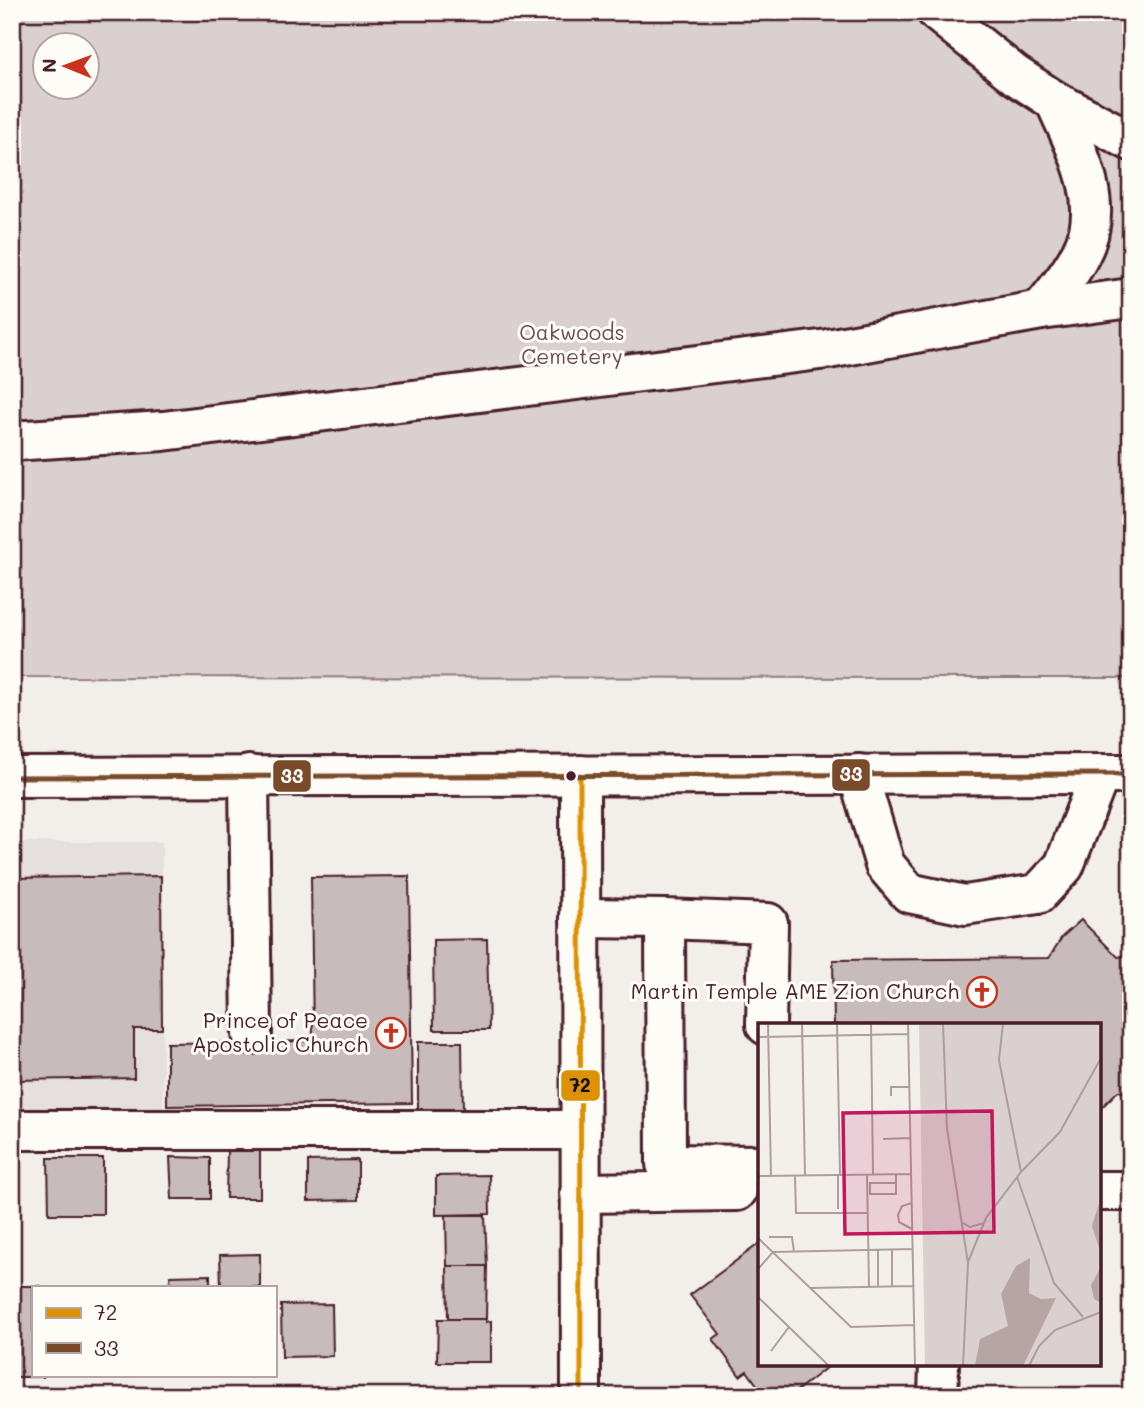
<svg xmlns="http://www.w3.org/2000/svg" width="1143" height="1408" font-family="Mali,sans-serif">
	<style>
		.built { fill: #e5dfdd }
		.green { fill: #d9d0cf; stroke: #92787d; stroke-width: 2; fill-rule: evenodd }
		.building { fill: #c8bbbb; stroke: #4a1f2b; stroke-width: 2 }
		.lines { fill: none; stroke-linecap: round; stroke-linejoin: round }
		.minor-casing { stroke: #4a1f2b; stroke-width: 44 }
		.major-casing { stroke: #4a1f2b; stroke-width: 44 }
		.minor { stroke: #fdfcf7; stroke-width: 38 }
		.major { stroke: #fdfcf7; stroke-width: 38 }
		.bus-1-casing { stroke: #fdfcf7; stroke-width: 10 }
		.bus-2-casing { stroke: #fdfcf7; stroke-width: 10 }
		.bus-1 { stroke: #dd9206; stroke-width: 5 }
		.bus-2 { stroke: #7a4b2a; stroke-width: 5 }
		.bus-dot { fill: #4a1f2b; stroke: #fdfcf7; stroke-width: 2.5 }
		.labels { text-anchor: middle; stroke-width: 6; stroke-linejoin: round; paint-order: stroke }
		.park-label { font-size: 21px; fill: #6e4b54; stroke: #fdfcf7 }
		.poi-label { font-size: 21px; fill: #4a1f2b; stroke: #fdfcf7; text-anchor: end }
		.inset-road { fill: none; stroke: #af9c9e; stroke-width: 2 }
		.view { fill: #c2185b; fill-opacity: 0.15; stroke: #c2185b; stroke-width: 3.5 }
		.inset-edge { fill: none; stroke: #4a1f2b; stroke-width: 3.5 }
		.line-badge { stroke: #fdfcf7; stroke-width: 2.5 }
		.badge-label { font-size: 19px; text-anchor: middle; font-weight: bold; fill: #fff }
		.pale-badge-label { font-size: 19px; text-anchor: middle; font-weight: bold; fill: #111 }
	</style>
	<rect width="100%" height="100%" fill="#f2efeb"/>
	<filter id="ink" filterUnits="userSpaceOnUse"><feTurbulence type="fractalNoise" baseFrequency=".0143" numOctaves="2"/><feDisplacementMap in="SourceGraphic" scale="14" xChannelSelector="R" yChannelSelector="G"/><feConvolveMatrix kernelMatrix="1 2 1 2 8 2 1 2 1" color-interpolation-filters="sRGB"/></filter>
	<g filter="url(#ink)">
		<polygon class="built" points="12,842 162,842 163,1130 12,1130"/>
		<path class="green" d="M12,12h1119v666l-1119,-1zM46,46h42v42h-42z"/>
		<g class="building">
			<polygon points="161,876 162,1029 134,1029 134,1078 16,1080 12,878"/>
			<polygon points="409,876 412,1103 167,1106 167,1043 313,1041 311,877"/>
			<polygon points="12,878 16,1106 12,1106"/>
			<polygon points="1081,920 1118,957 1131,955 1131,1094 1118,1091 1099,1110 1099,1025 834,1025 833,960 1049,958 1062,937"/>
			<polygon points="487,939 489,1030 434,1030 433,940"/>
			<polygon points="418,1042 462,1042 463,1112 418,1112"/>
			<polygon points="227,1151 260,1151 260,1198 226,1198"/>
			<polygon points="170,1157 210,1158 210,1199 172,1199"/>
			<polygon points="48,1158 103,1158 103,1214 49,1214"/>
			<polygon points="358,1160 358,1200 308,1201 308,1161"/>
			<polygon points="489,1175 490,1214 436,1215 436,1176"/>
			<polygon points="446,1215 485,1215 487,1266 447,1266"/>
			<polygon points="760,1243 760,1364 831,1364 790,1396 765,1396 747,1371 740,1376 713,1339 720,1334 690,1295"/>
			<polygon points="260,1254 260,1287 221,1287 220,1255"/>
			<polygon points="447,1266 487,1266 486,1319 448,1319"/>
			<polygon points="210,1275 210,1287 171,1287 170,1276"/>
			<polygon points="12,1286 42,1286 33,1287 33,1375 43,1375 43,1377 12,1377"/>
			<polygon points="332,1304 333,1356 282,1357 281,1305"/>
			<polygon points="438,1319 486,1319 486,1322 491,1321 491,1362 437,1362"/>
		</g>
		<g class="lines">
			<g class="minor-casing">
				<g id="minor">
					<polyline points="937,12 1015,75 1055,101 1131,141"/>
					<path d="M1041,310c14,-18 30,-36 40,-57 27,-50 -6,-106 -26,-152"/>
					<polyline points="12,441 163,431 828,349 1041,310 1131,298"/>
					<polyline points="858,774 885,865 909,893 965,905 1038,894 1064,866 1100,774"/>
					<polyline points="249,775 252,1034"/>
					<polyline points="580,775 581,1396"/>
					<polyline points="580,918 665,919 768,923 766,1025"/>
					<polyline points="665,919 666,1164 760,1165"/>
					<polyline points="12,1130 581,1130"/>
					<polyline points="1099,1191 1131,1191"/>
					<polyline points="580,1193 737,1191"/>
					<polyline points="938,1396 939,1364"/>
				</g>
			</g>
			<g class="major-casing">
				<polyline id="major" points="12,777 1131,774"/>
			</g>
			<use href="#minor" class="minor"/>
			<use href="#major" class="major"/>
			<g class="bus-1-casing">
				<polyline id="bus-1" points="580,775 581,1396"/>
			</g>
			<g class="bus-2-casing">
				<polyline id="bus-2" points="12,777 1131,774"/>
			</g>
			<use href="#bus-1" class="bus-1"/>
			<use href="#bus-2" class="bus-2"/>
		</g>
	</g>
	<defs>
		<g id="church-ring" transform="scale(1.575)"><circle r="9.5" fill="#fdfcf7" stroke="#c8321e" stroke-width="1.5"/><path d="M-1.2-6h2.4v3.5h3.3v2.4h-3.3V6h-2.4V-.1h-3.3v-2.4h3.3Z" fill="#c8321e"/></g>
	</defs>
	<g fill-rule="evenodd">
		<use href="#church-ring" x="982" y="992"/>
		<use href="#church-ring" x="391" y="1033"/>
	</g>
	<circle class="bus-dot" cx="571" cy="776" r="6"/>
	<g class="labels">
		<g class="park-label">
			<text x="572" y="340">Oakwoods<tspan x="572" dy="24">Cemetery</tspan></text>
		</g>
		<g class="poi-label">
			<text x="959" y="999">Martin Temple AME Zion Church</text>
			<text x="368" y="1028">Prince of Peace<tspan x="368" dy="24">Apostolic Church</tspan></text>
		</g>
	</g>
	<g transform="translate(758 1023)">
		<rect width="343" height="343" fill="#f2efeb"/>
		<path d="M161,0h182v343h-176z" fill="#d9d0cf"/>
		<path d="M343,174v57l-9,-28zM272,235l-1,35 12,6 15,-1 -33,68h-48l5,-27 28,-13 -7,-32 15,-28zM343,244v36l-7,-4 -3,-14z" fill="#b7a5a6"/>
		<path class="inset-road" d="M10,0l3,153M44,0l3,153M79,0l3,152M113,0l2,151M150,0l7,343M185,0l4,106 21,134 -5,103M245,0l-4,37 22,112M0,14l150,-3M133,73v-9h18M125,116l27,-1M109,151l2,113M138,151v20h-26v-11h26M80,152v34M0,153l153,-2M37,153l1,37h72M259,154l37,106 29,34M154,180l-10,3 -4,9 1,7 13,7M203,199l9,5 14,-4M11,214h23l2,15M0,215l93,89 63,-2M120,226v38M134,226v37M210,239l18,-44 35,-46 39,-40 41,-74M0,246l15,-17 140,-3M53,265l102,-2M0,274l71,69M13,328l18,-24M271,343l10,-20 16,-16 46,-18"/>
		<path class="view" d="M234,88l2,121 -149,2 -2,-121z"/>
		<rect width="343" height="343" class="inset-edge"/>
	</g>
	<g class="line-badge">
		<rect x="831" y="758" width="40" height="34" rx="7" fill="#7a4b2a"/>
		<rect x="272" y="759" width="40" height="34" rx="7" fill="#7a4b2a"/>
		<rect x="560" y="1069" width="41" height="33" rx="7" fill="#dd9206"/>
	</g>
	<g class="badge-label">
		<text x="851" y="781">33</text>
		<text x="292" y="783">33</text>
	</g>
	<g class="pale-badge-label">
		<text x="580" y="1092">72</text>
	</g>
	<rect width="1143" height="1408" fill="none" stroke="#fdfcf7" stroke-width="42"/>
	<rect x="21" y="21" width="1101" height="1366" fill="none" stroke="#4a1f2b" stroke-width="2.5" filter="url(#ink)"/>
	<rect x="32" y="1286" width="245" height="91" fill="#fdfcf7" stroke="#b5a4a5" stroke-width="2"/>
	<rect x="46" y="1308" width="35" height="10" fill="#dd9206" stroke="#b5a4a5" stroke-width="2"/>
	<text x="94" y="1320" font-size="21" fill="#4a1f2b">72</text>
	<rect x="46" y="1343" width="35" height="10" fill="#7a4b2a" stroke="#b5a4a5" stroke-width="2"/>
	<text x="94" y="1356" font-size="21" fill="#4a1f2b">33</text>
	<g transform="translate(66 66) rotate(271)"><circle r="33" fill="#fdfcf7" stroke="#b5a4a5" stroke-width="2"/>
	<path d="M0-5L12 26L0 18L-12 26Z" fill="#c8321e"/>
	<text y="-10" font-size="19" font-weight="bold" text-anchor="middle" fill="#4a1f2b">N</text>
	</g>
</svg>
